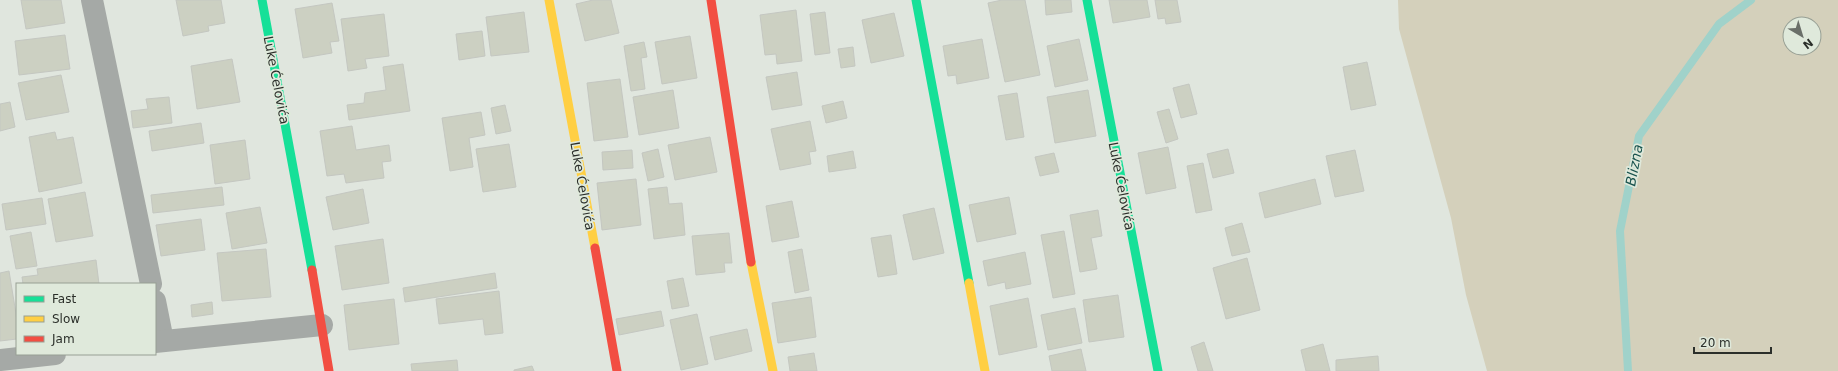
<svg xmlns="http://www.w3.org/2000/svg" width="1838" height="371" font-family="'DejaVu Sans',sans-serif">
	<style>
		.green { fill: #d4d0bb; fill-rule: evenodd }
		.lines { fill: none; stroke-linecap: round; stroke-linejoin: round }
		.stream { stroke: #a0d2ca; stroke-width: 8 }
		.building { fill: #ccd0c2; stroke: #c4c7c1 }
		.street { stroke: #a5a9a6; stroke-width: 22 }
		.fast { stroke: #16e098; stroke-width: 9 }
		.slow { stroke: #ffcf43; stroke-width: 9 }
		.jam { stroke: #f24e42; stroke-width: 9 }
		.labels { text-anchor: middle; stroke-width: 3.5; stroke-linejoin: round; paint-order: stroke }
		.street-label { font-size: 13px; fill: #2b2f2a; stroke: #dfe9db }
		.water-label { font-size: 14px; font-style: italic; fill: #19534e; stroke: #dfe9db }
	</style>
	<rect width="100%" height="100%" fill="#e0e6de"/>
	<path class="green" d="M1398,0h440v371h-351l-21,-76 -15,-77 -52,-189zM1790,24h24v24h-24z"/>
	<g class="lines">
		<polyline class="stream" points="1628,371 1620,231 1639,136 1719,24 1751,0"/>
	</g>
	<g class="building">
		<polygon points="21,0 61,0 65,23 26,29"/>
		<polygon points="176,0 221,0 225,23 208,26 209,31 183,36"/>
		<polygon points="593,0 611,0 619,33 585,41 576,4"/>
		<polygon points="1002,0 1025,0 1040,75 1005,82 988,3"/>
		<polygon points="1045,0 1071,0 1072,12 1046,15"/>
		<polygon points="1109,0 1147,0 1150,17 1113,23"/>
		<polygon points="1155,0 1177,0 1181,22 1166,24 1165,18 1158,19"/>
		<polygon points="332,3 339,41 330,42 332,53 303,58 295,9"/>
		<polygon points="796,10 802,61 777,64 776,54 765,55 760,15"/>
		<polygon points="524,12 529,52 491,56 486,17"/>
		<polygon points="825,12 830,53 815,55 810,14"/>
		<polygon points="894,13 904,56 871,63 862,20"/>
		<polygon points="384,14 389,56 365,59 367,68 348,71 341,19"/>
		<polygon points="482,31 485,56 459,60 456,34"/>
		<polygon points="65,35 70,69 19,75 15,41"/>
		<polygon points="690,36 697,78 662,84 655,42"/>
		<polygon points="982,39 989,78 957,84 956,75 948,76 943,46"/>
		<polygon points="1079,39 1088,80 1055,87 1047,46"/>
		<polygon points="644,42 647,57 641,58 645,89 631,91 624,46"/>
		<polygon points="853,47 855,66 841,68 838,49"/>
		<polygon points="232,59 240,102 197,109 191,66"/>
		<polygon points="1367,62 1376,105 1351,110 1343,67"/>
		<polygon points="403,64 410,111 349,120 347,105 364,103 365,93 386,90 383,67"/>
		<polygon points="797,72 802,105 772,110 766,77"/>
		<polygon points="61,75 69,112 26,120 18,83"/>
		<polygon points="620,79 628,137 594,141 587,83"/>
		<polygon points="1189,84 1197,114 1181,118 1173,88"/>
		<polygon points="673,90 679,128 639,135 633,97"/>
		<polygon points="1088,90 1096,136 1055,143 1047,97"/>
		<polygon points="1017,93 1024,137 1006,140 998,96"/>
		<polygon points="169,97 172,123 133,128 131,111 148,109 146,99"/>
		<polygon points="843,101 847,118 826,123 822,106"/>
		<polygon points="10,102 15,127 0,131 0,104"/>
		<polygon points="505,105 511,131 496,134 491,108"/>
		<polygon points="1169,109 1178,139 1166,143 1157,112"/>
		<polygon points="481,112 485,135 469,138 473,167 450,171 442,118"/>
		<polygon points="810,121 816,151 809,152 811,164 780,170 771,129"/>
		<polygon points="201,123 204,143 152,151 149,131"/>
		<polygon points="352,126 356,150 389,145 391,161 382,162 384,178 346,183 344,174 327,176 320,131"/>
		<polygon points="55,132 57,140 73,137 82,183 39,192 29,137"/>
		<polygon points="710,137 717,172 675,180 668,145"/>
		<polygon points="245,140 250,179 215,184 210,145"/>
		<polygon points="509,144 516,187 483,192 476,149"/>
		<polygon points="1168,147 1176,188 1146,194 1138,153"/>
		<polygon points="658,149 664,177 648,181 642,153"/>
		<polygon points="1228,149 1234,173 1213,178 1207,154"/>
		<polygon points="632,150 633,168 603,170 602,152"/>
		<polygon points="1355,150 1364,191 1335,197 1326,156"/>
		<polygon points="853,151 856,168 829,172 827,156"/>
		<polygon points="1054,153 1059,172 1040,176 1035,157"/>
		<polygon points="1203,163 1212,210 1196,213 1187,166"/>
		<polygon points="636,179 641,225 602,230 597,183"/>
		<polygon points="1315,179 1321,204 1265,218 1259,193"/>
		<polygon points="222,187 224,205 153,213 151,195"/>
		<polygon points="667,187 669,204 682,203 685,235 654,239 648,189"/>
		<polygon points="363,189 369,223 333,230 326,197"/>
		<polygon points="85,192 93,236 56,242 48,199"/>
		<polygon points="1009,197 1016,234 977,242 969,205"/>
		<polygon points="42,198 46,224 6,230 2,204"/>
		<polygon points="792,201 799,237 772,242 766,206"/>
		<polygon points="260,207 267,243 232,249 226,213"/>
		<polygon points="934,208 944,253 913,260 903,215"/>
		<polygon points="1098,210 1102,236 1091,238 1097,269 1080,272 1070,215"/>
		<polygon points="201,219 205,250 161,256 156,225"/>
		<polygon points="1242,223 1250,252 1232,256 1225,228"/>
		<polygon points="1064,231 1075,294 1053,298 1041,235"/>
		<polygon points="31,232 37,266 16,269 10,236"/>
		<polygon points="729,233 732,263 724,263 725,272 696,275 692,236"/>
		<polygon points="891,235 897,274 878,277 871,238"/>
		<polygon points="383,239 389,283 342,290 335,246"/>
		<polygon points="266,249 271,297 222,301 217,253"/>
		<polygon points="802,249 809,290 795,293 788,252"/>
		<polygon points="1025,252 1031,284 1006,289 1005,282 988,286 983,261"/>
		<polygon points="1247,258 1260,310 1226,319 1213,268"/>
		<polygon points="96,260 99,284 23,284 22,277 38,275 37,269"/>
		<polygon points="9,271 17,320 17,339 0,341 0,273"/>
		<polygon points="495,273 497,288 405,302 403,288"/>
		<polygon points="683,278 689,306 672,309 667,281"/>
		<polygon points="499,291 503,333 485,335 483,319 439,324 436,299"/>
		<polygon points="1118,295 1124,337 1089,342 1083,300"/>
		<polygon points="811,297 816,337 778,343 772,303"/>
		<polygon points="1028,298 1037,347 999,355 990,306"/>
		<polygon points="394,299 399,344 349,350 344,305"/>
		<polygon points="212,302 213,314 192,317 191,305"/>
		<polygon points="1075,308 1082,343 1048,350 1041,315"/>
		<polygon points="661,311 664,326 619,335 616,319"/>
		<polygon points="697,314 708,364 681,370 670,320"/>
		<polygon points="747,329 752,351 715,360 710,337"/>
		<polygon points="1204,342 1213,371 1198,371 1191,347"/>
		<polygon points="1323,344 1330,371 1306,371 1301,350"/>
		<polygon points="1081,349 1086,371 1052,371 1049,356"/>
		<polygon points="814,353 817,371 790,371 788,357"/>
		<polygon points="1378,356 1379,371 1336,371 1336,360"/>
		<polygon points="457,360 458,371 412,371 411,364"/>
		<polygon points="532,366 534,371 514,371 514,370"/>
	</g>
	<g class="lines">
		<g class="street">
			<polyline points="92,0 151,284"/>
			<polyline points="155,301 163,341"/>
			<polyline points="155,342 322,325"/>
			<polyline points="0,360 55,354"/>
		</g>
		<g class="fast">
			<polyline points="262,0 312,270"/>
			<polyline points="916,0 969,283"/>
			<polyline points="1087,0 1158,371"/>
		</g>
		<g class="slow">
			<polyline points="549,0 595,248"/>
			<polyline points="751,262 773,371"/>
			<polyline points="969,283 985,371"/>
		</g>
		<g class="jam">
			<polyline points="711,0 751,262"/>
			<polyline points="595,248 617,371"/>
			<polyline points="312,270 329,371"/>
		</g>
	</g>
	<g class="labels">
		<g class="street-label">
			<text transform="translate(277 80) rotate(79)" y="5">Luke Ćelovića</text>
			<text transform="translate(583 186) rotate(80)" y="5">Luke Ćelovića</text>
			<text transform="translate(1122 186) rotate(79)" y="5">Luke Ćelovića</text>
		</g>
		<g class="water-label">
			<text transform="translate(1634 165) rotate(-79)" y="5">Blizna</text>
		</g>
	</g>
	<rect x="16" y="283" width="140" height="72" fill="#dfe9db" stroke="#979f94"/>
	<rect x="24" y="296" width="20" height="6" fill="#16e098" stroke="#979f94"/>
	<text x="52" y="303" font-size="12" fill="#2b2f2a">Fast</text>
	<rect x="24" y="316" width="20" height="6" fill="#ffcf43" stroke="#979f94"/>
	<text x="52" y="323" font-size="12" fill="#2b2f2a">Slow</text>
	<rect x="24" y="336" width="20" height="6" fill="#f24e42" stroke="#979f94"/>
	<text x="52" y="343" font-size="12" fill="#2b2f2a">Jam</text>
	<g transform="translate(1802 36) rotate(142)"><circle r="19" fill="#dfe9db" stroke="#979f94"/>
	<path d="M0-3L7 15L0 10L-7 15Z" fill="#6a6f69"/>
	<text y="-6" font-size="11" font-weight="bold" text-anchor="middle" fill="#2b2f2a">N</text>
	</g>
	<path d="M1694 347v6h77v-6" fill="none" stroke="#2b2f2a" stroke-width="2"/>
	<text x="1700" y="347" font-size="12" fill="#2b2f2a" stroke="#dfe9db" stroke-width="3" paint-order="stroke">20 m</text>
</svg>
